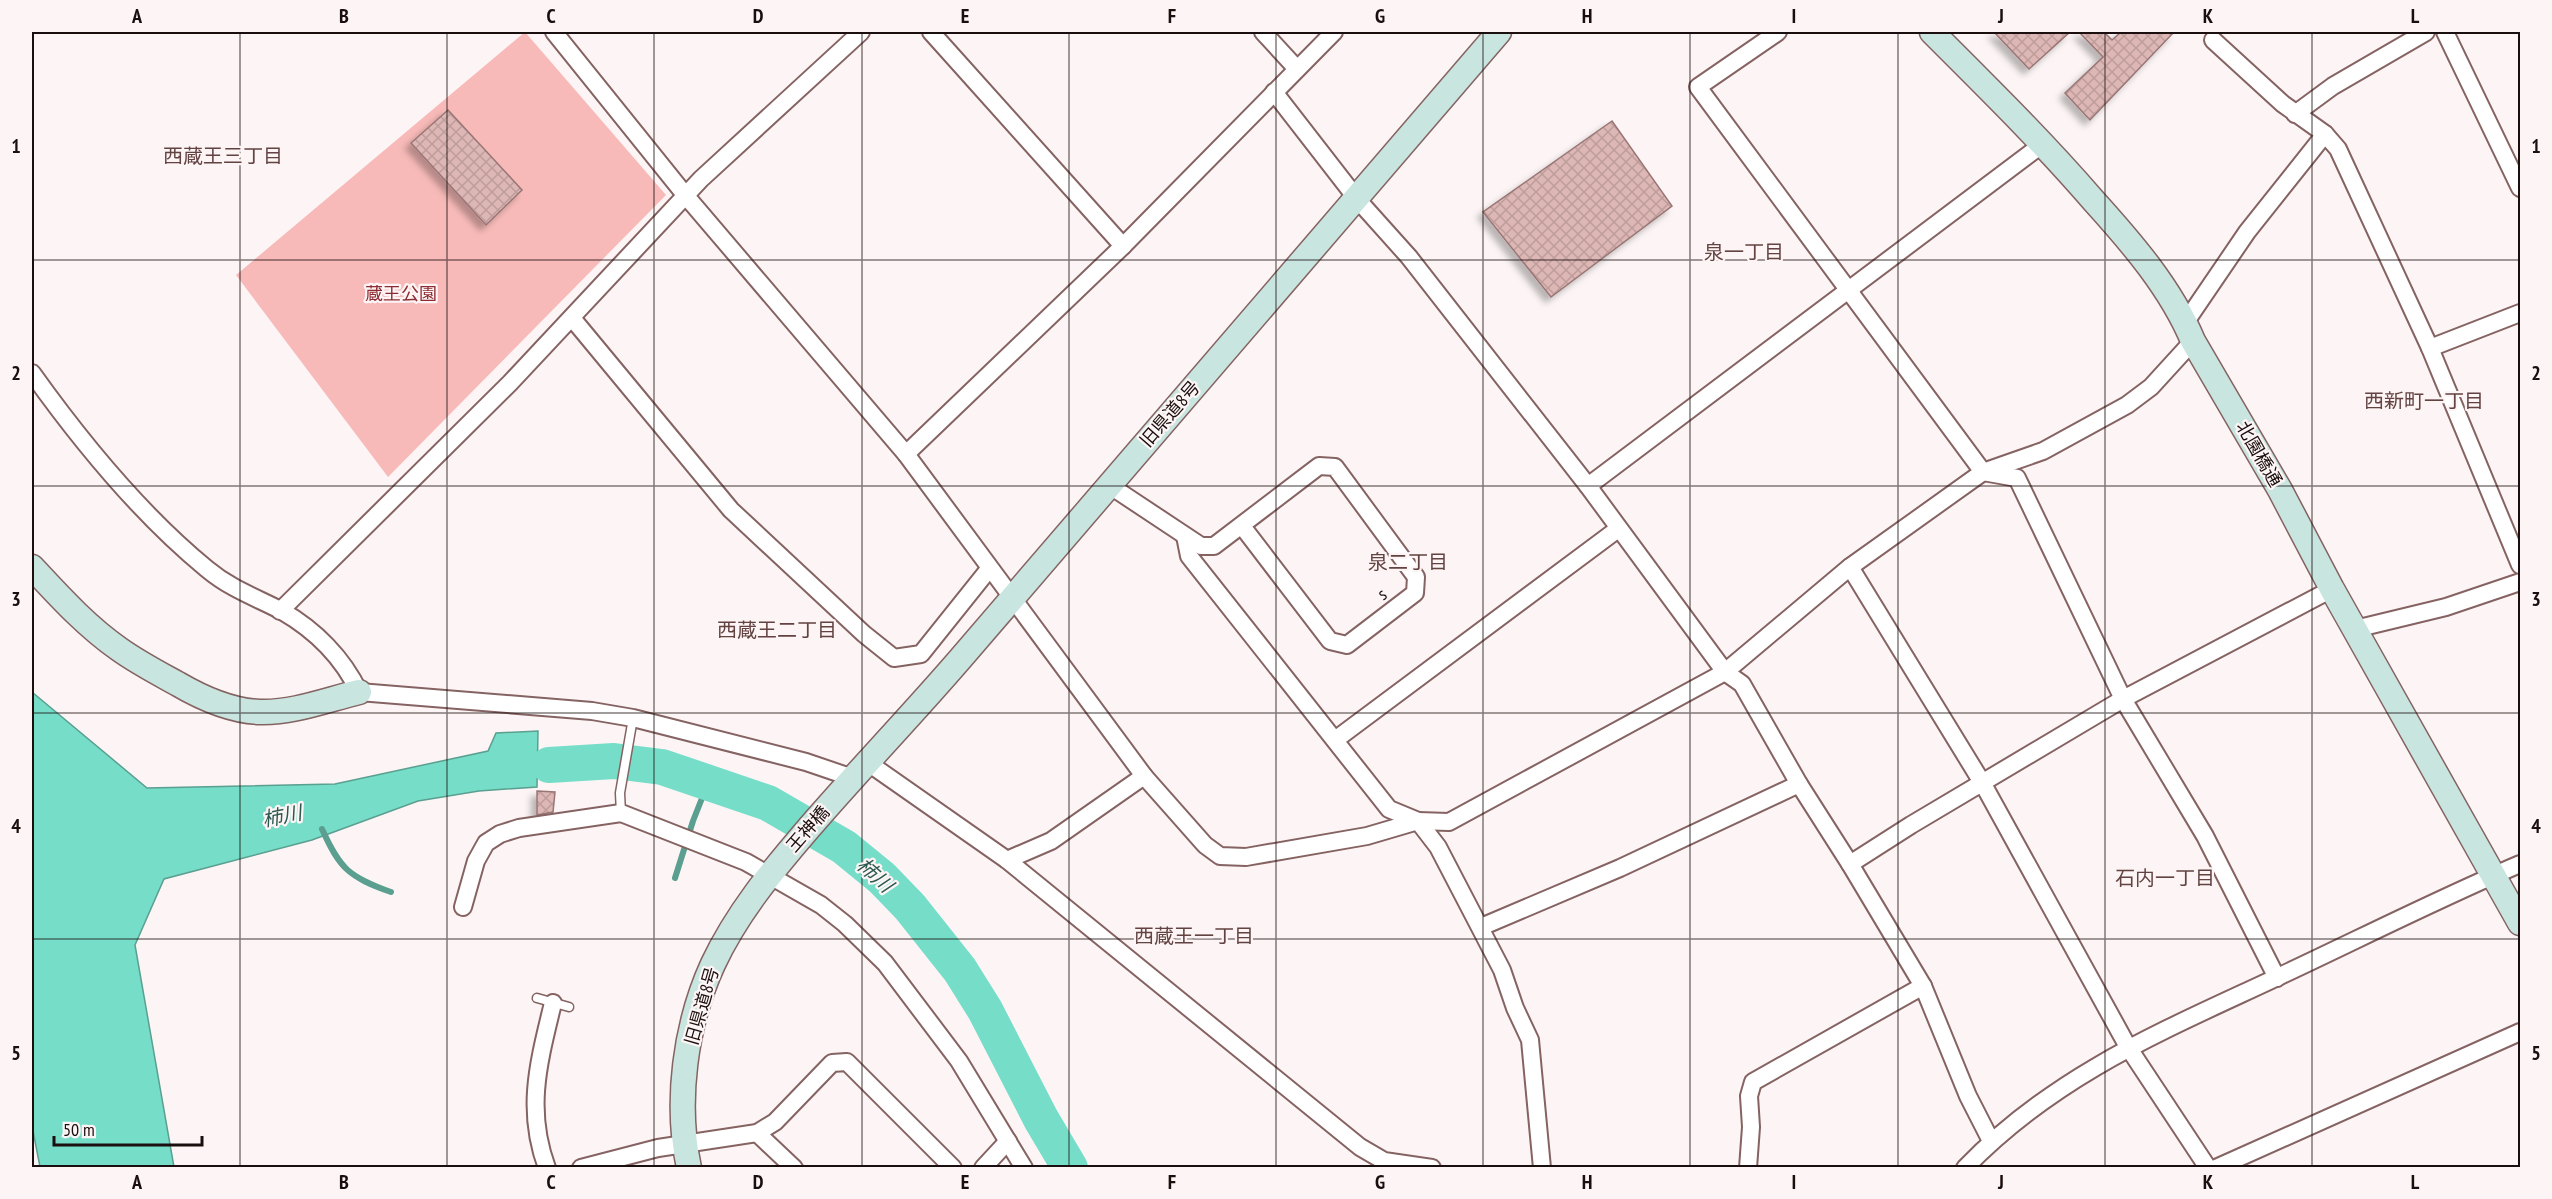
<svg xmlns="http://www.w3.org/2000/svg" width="2552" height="1199" font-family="'PT Sans Narrow','Noto Sans JP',sans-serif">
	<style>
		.green { fill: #f7bab8 }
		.water { fill: #75ddc8; stroke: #5a9f90; stroke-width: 1.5 }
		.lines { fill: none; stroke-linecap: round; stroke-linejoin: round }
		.stream { stroke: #5a9f90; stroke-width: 6 }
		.river { stroke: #75ddc8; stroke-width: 36 }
		.building { fill: url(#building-cross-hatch); stroke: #997675; stroke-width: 1.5; filter: url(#shadow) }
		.lane-casing { stroke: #856362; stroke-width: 11 }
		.street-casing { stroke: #856362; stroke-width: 20 }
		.secondary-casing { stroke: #856362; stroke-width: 27 }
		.lane { stroke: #fff; stroke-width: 8 }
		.street { stroke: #fff; stroke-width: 16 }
		.secondary { stroke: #c8e5e0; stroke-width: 24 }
		.grid { fill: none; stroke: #1b0e0e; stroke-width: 1.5; stroke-opacity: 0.55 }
		.labels { text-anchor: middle; stroke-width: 4.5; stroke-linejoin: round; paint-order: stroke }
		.park-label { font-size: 18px; fill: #8e2c33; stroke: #fdf5f5 }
		.street-label { font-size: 18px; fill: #1b0e0e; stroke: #fdf5f5 }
		.neighbourhood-label { font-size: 20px; fill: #624342; stroke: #fdf5f5 }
		.water-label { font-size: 20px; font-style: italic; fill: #2a584f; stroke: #fdf5f5 }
		.neatline { fill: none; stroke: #1b0e0e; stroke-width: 2 }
		.grid-label { font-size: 20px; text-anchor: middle; font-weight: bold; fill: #1b0e0e }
	</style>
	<defs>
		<pattern id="building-cross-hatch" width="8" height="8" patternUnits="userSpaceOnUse" patternTransform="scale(1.5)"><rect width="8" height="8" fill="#ddb7b5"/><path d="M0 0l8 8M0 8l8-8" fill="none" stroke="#bd9c9a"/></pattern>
		<filter id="shadow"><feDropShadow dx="-5.5" dy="5.5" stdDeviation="3" flood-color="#0004"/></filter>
	</defs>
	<rect width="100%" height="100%" fill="#fdf5f5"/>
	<polygon class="green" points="525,32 666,195 388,477 236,275"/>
	<polygon class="water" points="32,692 147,788 335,784 488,751 496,733 538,731 537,787 479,791 418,801 312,840 164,879 135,945 174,1167 40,1167 32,1126"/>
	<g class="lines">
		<g class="stream">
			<path d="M322,829c18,40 27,48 69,63"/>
			<polyline points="675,878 693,821 708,783"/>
		</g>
		<polyline class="river" points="549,765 614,761 662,767 768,803 844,847 882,878 910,907 960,970 985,1010 1041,1119 1070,1168"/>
	</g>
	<g class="building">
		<polygon points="1994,32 2070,32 2029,69"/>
		<polygon points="2079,32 2104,32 2112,40 2121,32 2174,32 2090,120 2065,93 2103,57"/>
		<polygon points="448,110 522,190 486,225 411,143"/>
		<polygon points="1612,121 1672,206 1551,297 1483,212"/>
		<polygon points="537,791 555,792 553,812 537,815"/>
	</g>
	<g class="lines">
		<g class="lane-casing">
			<g id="lane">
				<polyline points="621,813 620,793 633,718"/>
				<polyline points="537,998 569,1007"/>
			</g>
		</g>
		<g class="street-casing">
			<g id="street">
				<polyline points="554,32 686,196 906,454 1144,776 1205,845 1220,856 1246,857 1367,836 1418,821 1449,822 1725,672 1850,567 1983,472 2043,451 2127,405 2151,387 2193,341"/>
				<polyline points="931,32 1123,246"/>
				<polyline points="1263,32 1297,69"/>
				<polyline points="1778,32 1698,87 1983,472 2017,478 2123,699 2205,836 2277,978"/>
				<polyline points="2445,32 2520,188"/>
				<polyline points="2213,40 2283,104 2325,134 2338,149 2430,348 2520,565"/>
				<polyline points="1274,92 1357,199 1409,257 1588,486 1725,672 1742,684 1799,784 1850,864 1923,986 1968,1096 1991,1141"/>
				<polyline points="2295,114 2333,86 2426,32"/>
				<polyline points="572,318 731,510 864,634 894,658 921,654 989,569"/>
				<polyline points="2185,323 2247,232 2325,134"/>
				<polyline points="2430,348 2520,313"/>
				<path d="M32,373c50,70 108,141 175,196 24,20 48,28 75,42 33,19 61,47 77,81l233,19 41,7 173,44 47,16"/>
				<polyline points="906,454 1123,246 1334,32"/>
				<polyline points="1109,485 1201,546 1214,546 1319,466 1335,467 1416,577 1415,593 1347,645 1330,641 1242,526"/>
				<polyline points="1588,486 2044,143"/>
				<polyline points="1185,536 1189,556 1389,809 1418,821 1438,847 1502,970 1515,1008 1530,1040 1542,1168"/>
				<polyline points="1850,567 1983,784 2128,1047 2208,1168"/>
				<polyline points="280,611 510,383 701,179 861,32"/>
				<polyline points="2355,629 2446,607 2520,582"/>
				<polyline points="1335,740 1618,529"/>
				<polyline points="867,762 1007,860 1360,1147 1384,1161 1432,1168"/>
				<polyline points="1007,860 1051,841 1144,776"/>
				<polyline points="1850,864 1911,825 2123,699 2332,589"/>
				<polyline points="463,907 476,861 486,843 500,834 519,828 621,813 746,862 821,905 845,924 885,963 959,1061 1024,1168"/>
				<polyline points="1481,927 1620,868 1799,784"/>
				<polyline points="757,1133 794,1168"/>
				<path d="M547,1168c-22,-59 -8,-107 6,-165"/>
				<polyline points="581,1168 658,1148 757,1133 775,1122 832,1063 847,1062 953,1168"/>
				<polyline points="983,1168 1008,1141"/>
				<polyline points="1748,1168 1751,1127 1749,1096 1753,1082 1923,986"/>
				<path d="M1965,1168c92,-95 200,-138 317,-193 79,-37 158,-77 238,-111"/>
				<polyline points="2216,1168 2520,1032"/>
			</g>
		</g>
		<g class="secondary-casing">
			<g id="secondary">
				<path d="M1932,32c55,55 110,109 161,168 38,42 78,88 100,141l87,149 52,99 188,334"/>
				<path d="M32,567c27,29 54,59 87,82 18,13 39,24 59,35 24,14 53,27 82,28 33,1 66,-12 99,-20"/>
				<path d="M689,1168c-14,-66 -4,-143 24,-204 24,-51 59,-93 95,-135 50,-58 103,-113 153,-171 180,-208 360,-416 538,-626"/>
			</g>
		</g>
		<use href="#lane" class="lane"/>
		<use href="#street" class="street"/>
		<use href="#secondary" class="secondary"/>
	</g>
	<path class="grid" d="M240,32v1136M447,32v1136M654,32v1136M862,32v1136M1069,32v1136M1276,32v1136M1483,32v1136M1690,32v1136M1898,32v1136M2105,32v1136M2312,32v1136M32,260h2488M32,486h2488M32,713h2488M32,939h2488"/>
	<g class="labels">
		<g class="park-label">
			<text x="401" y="300">蔵王公園</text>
		</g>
		<g class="street-label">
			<text transform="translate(1170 414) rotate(-49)" y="6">旧県道8号</text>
			<text transform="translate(2259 454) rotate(60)" y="6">北園橋通</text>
			<text transform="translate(1382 594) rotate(-37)" y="6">s</text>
			<text transform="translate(808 829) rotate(-49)" y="6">王神橋</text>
			<text transform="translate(702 1006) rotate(-74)" y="6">旧県道8号</text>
		</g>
		<g class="neighbourhood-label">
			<text x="223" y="163">西蔵王三丁目</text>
			<text x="1744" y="259">泉一丁目</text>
			<text x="2424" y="408">西新町一丁目</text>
			<text x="1408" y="569">泉二丁目</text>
			<text x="777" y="637">西蔵王二丁目</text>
			<text x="2165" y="885">石内一丁目</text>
			<text x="1194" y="943">西蔵王一丁目</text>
		</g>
		<g class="water-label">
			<text transform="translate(282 816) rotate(-11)" y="7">柿川</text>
			<text transform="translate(875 875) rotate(42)" y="7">柿川</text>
		</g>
	</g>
	<rect width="2552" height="1199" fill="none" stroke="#fdf5f5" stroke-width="66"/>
	<path d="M54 1136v9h148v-9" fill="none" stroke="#1b0e0e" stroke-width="3"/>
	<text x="63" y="1136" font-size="18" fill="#1b0e0e" stroke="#fdf5f5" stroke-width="4.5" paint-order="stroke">50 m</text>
	<rect x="33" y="33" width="2486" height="1133" class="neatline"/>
	<g class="grid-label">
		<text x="137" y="23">A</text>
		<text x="344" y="23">B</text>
		<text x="551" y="23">C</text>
		<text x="758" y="23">D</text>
		<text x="965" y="23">E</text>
		<text x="1172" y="23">F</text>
		<text x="1380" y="23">G</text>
		<text x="1587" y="23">H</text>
		<text x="1794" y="23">I</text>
		<text x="2001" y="23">J</text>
		<text x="2208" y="23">K</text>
		<text x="2415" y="23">L</text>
		<text x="16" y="153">1</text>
		<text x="2536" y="153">1</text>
		<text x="16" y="380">2</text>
		<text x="2536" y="380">2</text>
		<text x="16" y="606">3</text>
		<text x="2536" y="606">3</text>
		<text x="16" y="833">4</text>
		<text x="2536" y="833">4</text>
		<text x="16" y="1060">5</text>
		<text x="2536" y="1060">5</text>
		<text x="137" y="1189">A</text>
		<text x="344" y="1189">B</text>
		<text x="551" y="1189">C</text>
		<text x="758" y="1189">D</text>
		<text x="965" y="1189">E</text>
		<text x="1172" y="1189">F</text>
		<text x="1380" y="1189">G</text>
		<text x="1587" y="1189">H</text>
		<text x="1794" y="1189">I</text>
		<text x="2001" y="1189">J</text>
		<text x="2208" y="1189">K</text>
		<text x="2415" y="1189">L</text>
	</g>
</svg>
